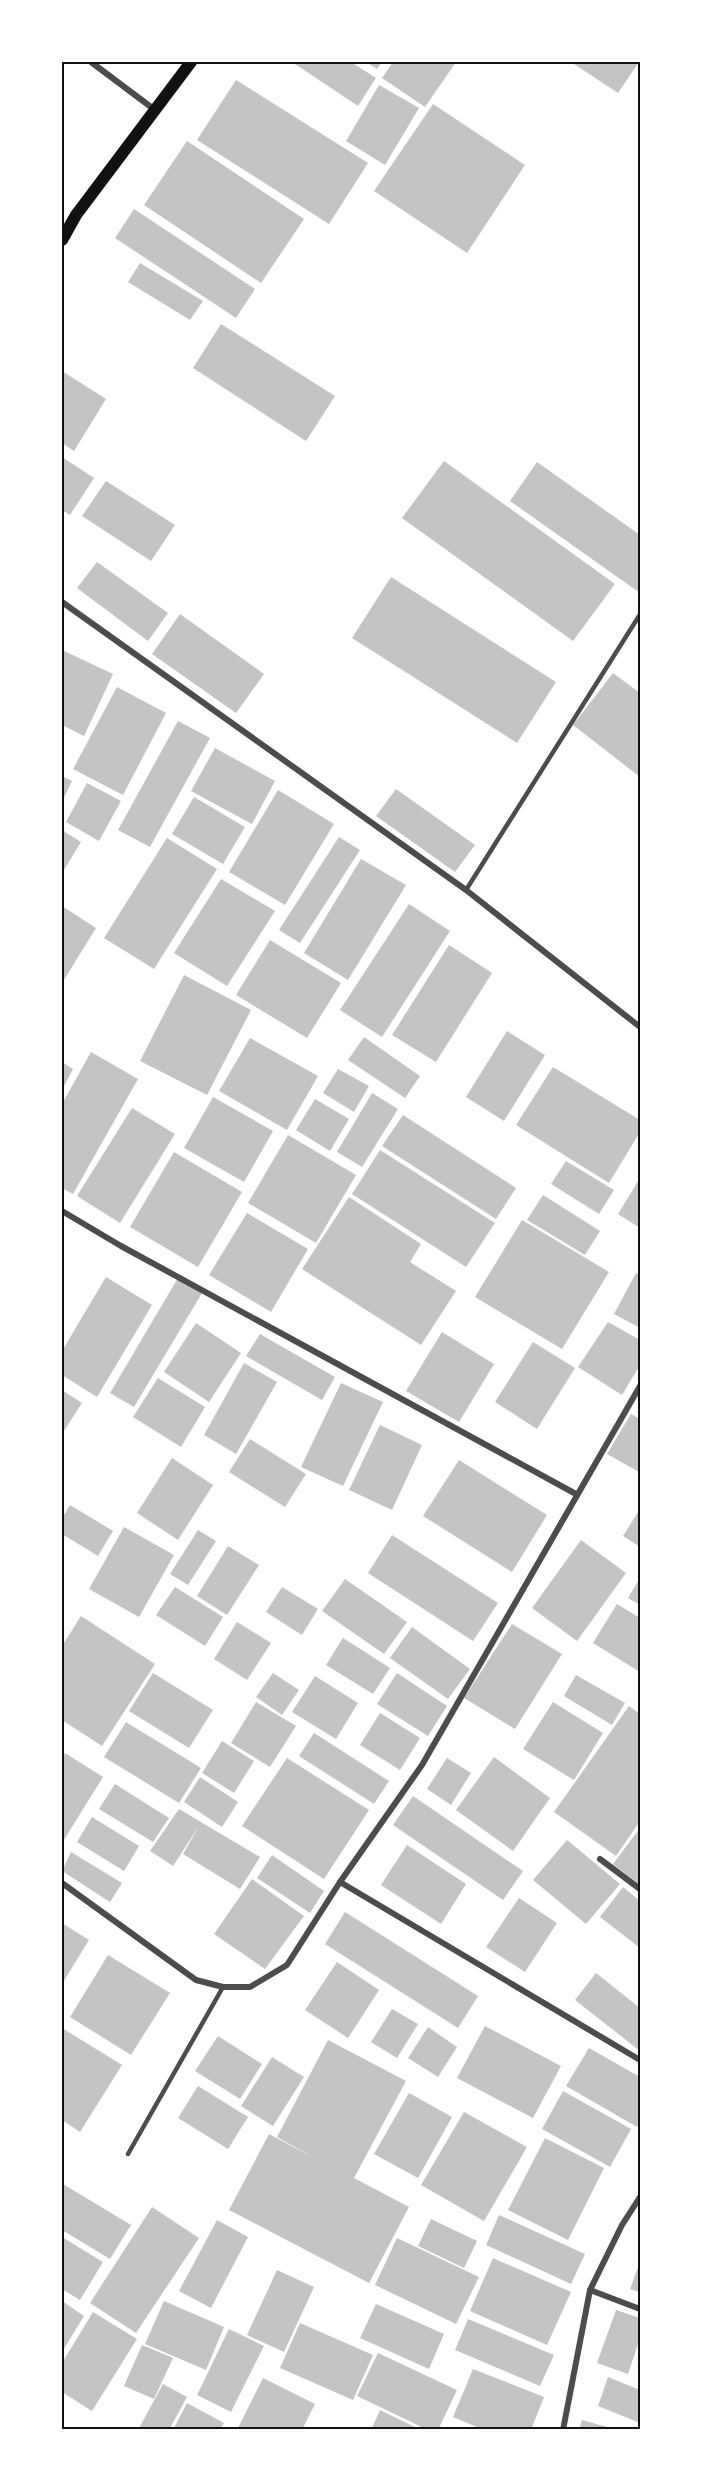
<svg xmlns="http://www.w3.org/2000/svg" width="702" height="2491" font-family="Rubik,sans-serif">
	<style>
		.building { fill: #c4c4c4 }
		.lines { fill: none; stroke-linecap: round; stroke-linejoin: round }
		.service { stroke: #4c4c4c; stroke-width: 4.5 }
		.minor { stroke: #4c4c4c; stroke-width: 6 }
		.secondary { stroke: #111; stroke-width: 12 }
		.neatline { fill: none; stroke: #111; stroke-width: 2 }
	</style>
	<rect width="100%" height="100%" fill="#fff"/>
	<g class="building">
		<polygon points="292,62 351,62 376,78 358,106"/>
		<polygon points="366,62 382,62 377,69"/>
		<polygon points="393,62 456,62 425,107 382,78"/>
		<polygon points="571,62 639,62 618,93"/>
		<polygon points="236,80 368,163 329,224 197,140"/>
		<polygon points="379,85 419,108 385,165 346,141"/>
		<polygon points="433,104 525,165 467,253 374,191"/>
		<polygon points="187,141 304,219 261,283 144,205"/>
		<polygon points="134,209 255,289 236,318 115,238"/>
		<polygon points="140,263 203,301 190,320 128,282"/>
		<polygon points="221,324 335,396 306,441 193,368"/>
		<polygon points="62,371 106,399 74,451 62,443"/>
		<polygon points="62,457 94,478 70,515 62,510"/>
		<polygon points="444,461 615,584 573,641 402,518"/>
		<polygon points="537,462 640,535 640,593 510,501"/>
		<polygon points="106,481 175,525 151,561 82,516"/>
		<polygon points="97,562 168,613 148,641 77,588"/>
		<polygon points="391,577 556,682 517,743 352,638"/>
		<polygon points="180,614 264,674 236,713 152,654"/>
		<polygon points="62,650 113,674 84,736 62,725"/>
		<polygon points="613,673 640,693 640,777 573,725"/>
		<polygon points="117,687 166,713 123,795 73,769"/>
		<polygon points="178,721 210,738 150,847 118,830"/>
		<polygon points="215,748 275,781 252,824 191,791"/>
		<polygon points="62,776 72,781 62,802"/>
		<polygon points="87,783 121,801 99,841 66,822"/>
		<polygon points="396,789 475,845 455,872 376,816"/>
		<polygon points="278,790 334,824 285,905 229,872"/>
		<polygon points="194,797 245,827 223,864 172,834"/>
		<polygon points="62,830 81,842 62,873"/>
		<polygon points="339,837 360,850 300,943 279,930"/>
		<polygon points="167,838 217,869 154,969 104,938"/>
		<polygon points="361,859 406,885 348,980 304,953"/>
		<polygon points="221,879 275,911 227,986 174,953"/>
		<polygon points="409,904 450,931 382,1037 340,1010"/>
		<polygon points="62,906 96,928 62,983"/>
		<polygon points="270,940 341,983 307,1038 236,995"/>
		<polygon points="449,945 492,973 436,1062 392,1035"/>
		<polygon points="184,975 251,1010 207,1095 140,1061"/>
		<polygon points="507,1031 545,1055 504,1121 466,1097"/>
		<polygon points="364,1037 420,1076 405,1098 348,1060"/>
		<polygon points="250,1038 318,1076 287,1130 219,1091"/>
		<polygon points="91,1052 138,1079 73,1194 62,1188 62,1104"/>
		<polygon points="62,1062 73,1069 62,1090"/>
		<polygon points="553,1067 640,1120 640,1132 609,1183 516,1125"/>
		<polygon points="338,1069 369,1086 354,1112 323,1093"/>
		<polygon points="372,1093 398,1109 362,1167 337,1152"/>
		<polygon points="213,1097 273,1131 244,1182 184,1148"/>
		<polygon points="315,1099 349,1119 330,1151 296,1130"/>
		<polygon points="132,1108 175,1134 120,1223 77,1196"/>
		<polygon points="403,1115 516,1188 496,1219 382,1146"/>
		<polygon points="288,1135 356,1175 316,1243 248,1203"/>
		<polygon points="380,1150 495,1223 466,1267 352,1194"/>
		<polygon points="174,1152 242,1192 198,1267 130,1227"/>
		<polygon points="566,1161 614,1190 599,1214 551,1184"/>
		<polygon points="640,1178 640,1228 618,1214"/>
		<polygon points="543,1195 600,1231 585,1255 527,1220"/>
		<polygon points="349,1197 421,1244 410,1262 456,1291 421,1345 302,1269"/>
		<polygon points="247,1213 308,1249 271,1312 209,1275"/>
		<polygon points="522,1220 609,1272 562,1349 475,1297"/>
		<polygon points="636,1273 640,1275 640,1328 614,1314"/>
		<polygon points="106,1277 152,1305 97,1397 62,1375 62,1351"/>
		<polygon points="178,1278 202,1293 134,1407 110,1393"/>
		<polygon points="608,1322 640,1340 640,1365 622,1395 578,1367"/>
		<polygon points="196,1323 241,1353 209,1402 164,1372"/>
		<polygon points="442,1332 494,1364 459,1422 406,1391"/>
		<polygon points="260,1334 335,1377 322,1400 246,1356"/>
		<polygon points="533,1342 575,1368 537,1429 495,1402"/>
		<polygon points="244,1363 277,1382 236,1454 204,1435"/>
		<polygon points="158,1378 205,1407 181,1447 133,1417"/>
		<polygon points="341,1383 383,1402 343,1486 301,1467"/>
		<polygon points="62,1390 82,1403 62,1434"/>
		<polygon points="631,1414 640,1419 639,1472 607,1454"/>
		<polygon points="380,1425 422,1445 392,1510 349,1490"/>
		<polygon points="250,1439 306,1474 285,1507 229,1472"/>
		<polygon points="172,1458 213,1485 178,1540 137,1513"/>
		<polygon points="459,1460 547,1515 512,1572 423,1516"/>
		<polygon points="70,1505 113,1531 98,1556 62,1534 62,1518"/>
		<polygon points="640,1509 640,1547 623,1536"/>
		<polygon points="124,1527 174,1555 139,1617 89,1589"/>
		<polygon points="198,1530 216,1541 188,1585 170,1574"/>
		<polygon points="392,1535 498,1603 473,1641 368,1573"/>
		<polygon points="581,1540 626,1573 577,1641 532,1608"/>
		<polygon points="228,1546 259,1565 227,1615 197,1596"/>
		<polygon points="640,1578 640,1605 628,1598"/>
		<polygon points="345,1579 407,1622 384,1654 322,1611"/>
		<polygon points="175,1587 223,1617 205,1646 156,1615"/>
		<polygon points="282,1587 318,1609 302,1635 266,1612"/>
		<polygon points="617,1604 640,1618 640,1672 593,1643"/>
		<polygon points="81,1616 155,1664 102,1746 62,1720 62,1646"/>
		<polygon points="237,1622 271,1643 247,1680 214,1659"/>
		<polygon points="512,1624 562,1654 515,1729 464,1698"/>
		<polygon points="412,1627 470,1669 448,1699 390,1658"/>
		<polygon points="343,1638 390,1668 373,1694 326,1665"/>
		<polygon points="153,1673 213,1710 189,1748 129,1711"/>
		<polygon points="273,1673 299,1690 282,1715 256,1697"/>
		<polygon points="397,1673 447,1706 428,1736 377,1704"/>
		<polygon points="576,1675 625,1703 612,1725 564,1696"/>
		<polygon points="315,1676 358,1703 336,1739 292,1712"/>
		<polygon points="256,1702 296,1726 270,1767 231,1743"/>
		<polygon points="553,1702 603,1733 574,1780 523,1749"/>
		<polygon points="629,1706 640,1714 640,1821 616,1856 554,1812"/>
		<polygon points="380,1713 420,1738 400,1770 360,1745"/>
		<polygon points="126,1722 201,1768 179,1803 104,1757"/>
		<polygon points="314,1733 389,1781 374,1804 299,1756"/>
		<polygon points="222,1741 254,1761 234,1793 202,1773"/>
		<polygon points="65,1753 103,1777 62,1843 62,1760"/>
		<polygon points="494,1757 550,1798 513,1851 456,1810"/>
		<polygon points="287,1758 369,1810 324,1879 242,1826"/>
		<polygon points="447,1758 471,1773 451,1805 427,1789"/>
		<polygon points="200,1777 238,1802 222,1827 184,1802"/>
		<polygon points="115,1784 169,1818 153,1842 99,1809"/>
		<polygon points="413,1796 523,1871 503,1900 393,1825"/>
		<polygon points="179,1809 260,1857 240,1889 183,1854 199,1826 173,1866 150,1851"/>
		<polygon points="92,1817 139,1846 124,1871 77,1842"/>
		<polygon points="640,1828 640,1885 613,1864"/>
		<polygon points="567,1840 620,1884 586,1924 533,1880"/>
		<polygon points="407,1845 466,1884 441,1924 381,1885"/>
		<polygon points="71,1852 122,1883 110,1902 62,1871"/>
		<polygon points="272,1855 324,1891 310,1913 257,1878"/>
		<polygon points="252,1879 304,1916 265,1969 214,1934"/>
		<polygon points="623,1887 640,1901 640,1948 600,1917"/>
		<polygon points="519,1898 557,1923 525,1972 486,1947"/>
		<polygon points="345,1912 478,1996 458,2028 325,1944"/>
		<polygon points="62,1923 89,1940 62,1984"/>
		<polygon points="108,1955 170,1993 131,2055 70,2017"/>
		<polygon points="337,1962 379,1990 348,2038 305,2010"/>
		<polygon points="596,1973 640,2008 640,2051 575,2000"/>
		<polygon points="392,2009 418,2024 397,2058 371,2042"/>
		<polygon points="485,2026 561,2066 533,2118 457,2078"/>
		<polygon points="428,2027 457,2047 438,2077 408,2058"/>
		<polygon points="62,2028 122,2065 80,2132 62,2120"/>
		<polygon points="218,2036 262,2064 240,2099 195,2071"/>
		<polygon points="328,2040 406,2081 354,2178 409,2207 369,2283 229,2210 269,2134 318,2160 277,2137"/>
		<polygon points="589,2048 640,2077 640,2120 637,2127 566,2086"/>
		<polygon points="272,2057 304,2077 273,2126 241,2106"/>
		<polygon points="198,2086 248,2117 228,2149 178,2118"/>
		<polygon points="563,2091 631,2129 610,2167 542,2129"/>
		<polygon points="409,2093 452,2117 418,2178 374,2154"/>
		<polygon points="464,2112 527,2147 484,2221 421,2185"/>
		<polygon points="545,2138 604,2168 568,2240 508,2210"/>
		<polygon points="63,2184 131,2225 110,2259 62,2230"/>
		<polygon points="152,2207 199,2238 136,2333 90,2303"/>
		<polygon points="499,2215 585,2254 571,2284 486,2245"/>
		<polygon points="431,2219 477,2241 464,2268 418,2246"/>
		<polygon points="217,2220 248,2237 211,2308 179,2291"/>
		<polygon points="62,2237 103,2262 80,2300 62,2289"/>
		<polygon points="397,2238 479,2277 456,2324 375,2285"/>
		<polygon points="493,2258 571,2292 547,2345 470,2311"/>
		<polygon points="640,2262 640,2292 630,2289"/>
		<polygon points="277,2270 314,2287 284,2352 247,2335"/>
		<polygon points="62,2301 84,2316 62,2352"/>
		<polygon points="164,2301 224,2327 206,2370 145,2344"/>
		<polygon points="376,2304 444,2334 429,2369 360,2338"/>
		<polygon points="616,2310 640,2318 640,2338 628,2374 597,2363"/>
		<polygon points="93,2312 137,2339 92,2411 62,2392 62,2363"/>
		<polygon points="468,2319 554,2355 540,2386 455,2350"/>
		<polygon points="300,2323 373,2355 353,2400 280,2368"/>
		<polygon points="229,2329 264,2346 231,2412 197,2395"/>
		<polygon points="142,2345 173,2358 154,2399 124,2386"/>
		<polygon points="378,2353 457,2390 438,2430 428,2430 357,2396"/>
		<polygon points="473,2369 544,2397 531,2430 484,2430 453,2417"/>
		<polygon points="608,2377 640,2390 640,2423 598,2406"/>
		<polygon points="263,2378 315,2404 302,2430 237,2430"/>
		<polygon points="163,2384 187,2397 169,2430 138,2430"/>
		<polygon points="187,2403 224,2423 220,2430 173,2430"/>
		<polygon points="380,2410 421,2430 371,2430"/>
		<polygon points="582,2420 614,2429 614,2430 579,2430"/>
	</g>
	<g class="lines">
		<g class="service">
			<polyline points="466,890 639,616"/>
			<polyline points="128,2154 223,1987"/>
		</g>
		<g class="minor">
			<polyline points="91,62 155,110"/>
			<polyline points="62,602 466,890 640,1027"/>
			<polyline points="62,1211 121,1246 576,1494"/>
			<polyline points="600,1859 640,1889"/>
			<polyline points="340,1882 640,2060"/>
			<polyline points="62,1883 196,1980 223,1987 250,1987 287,1965 340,1882 422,1765 640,1386"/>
			<polyline points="590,2290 640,2309"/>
			<polyline points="563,2430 590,2290 622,2225 640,2197"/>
		</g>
		<polyline class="secondary" points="62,240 76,215 191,62"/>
	</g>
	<rect width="702" height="2491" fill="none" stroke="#ffffff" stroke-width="126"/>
	<rect x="63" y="63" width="576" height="2365" class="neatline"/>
</svg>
